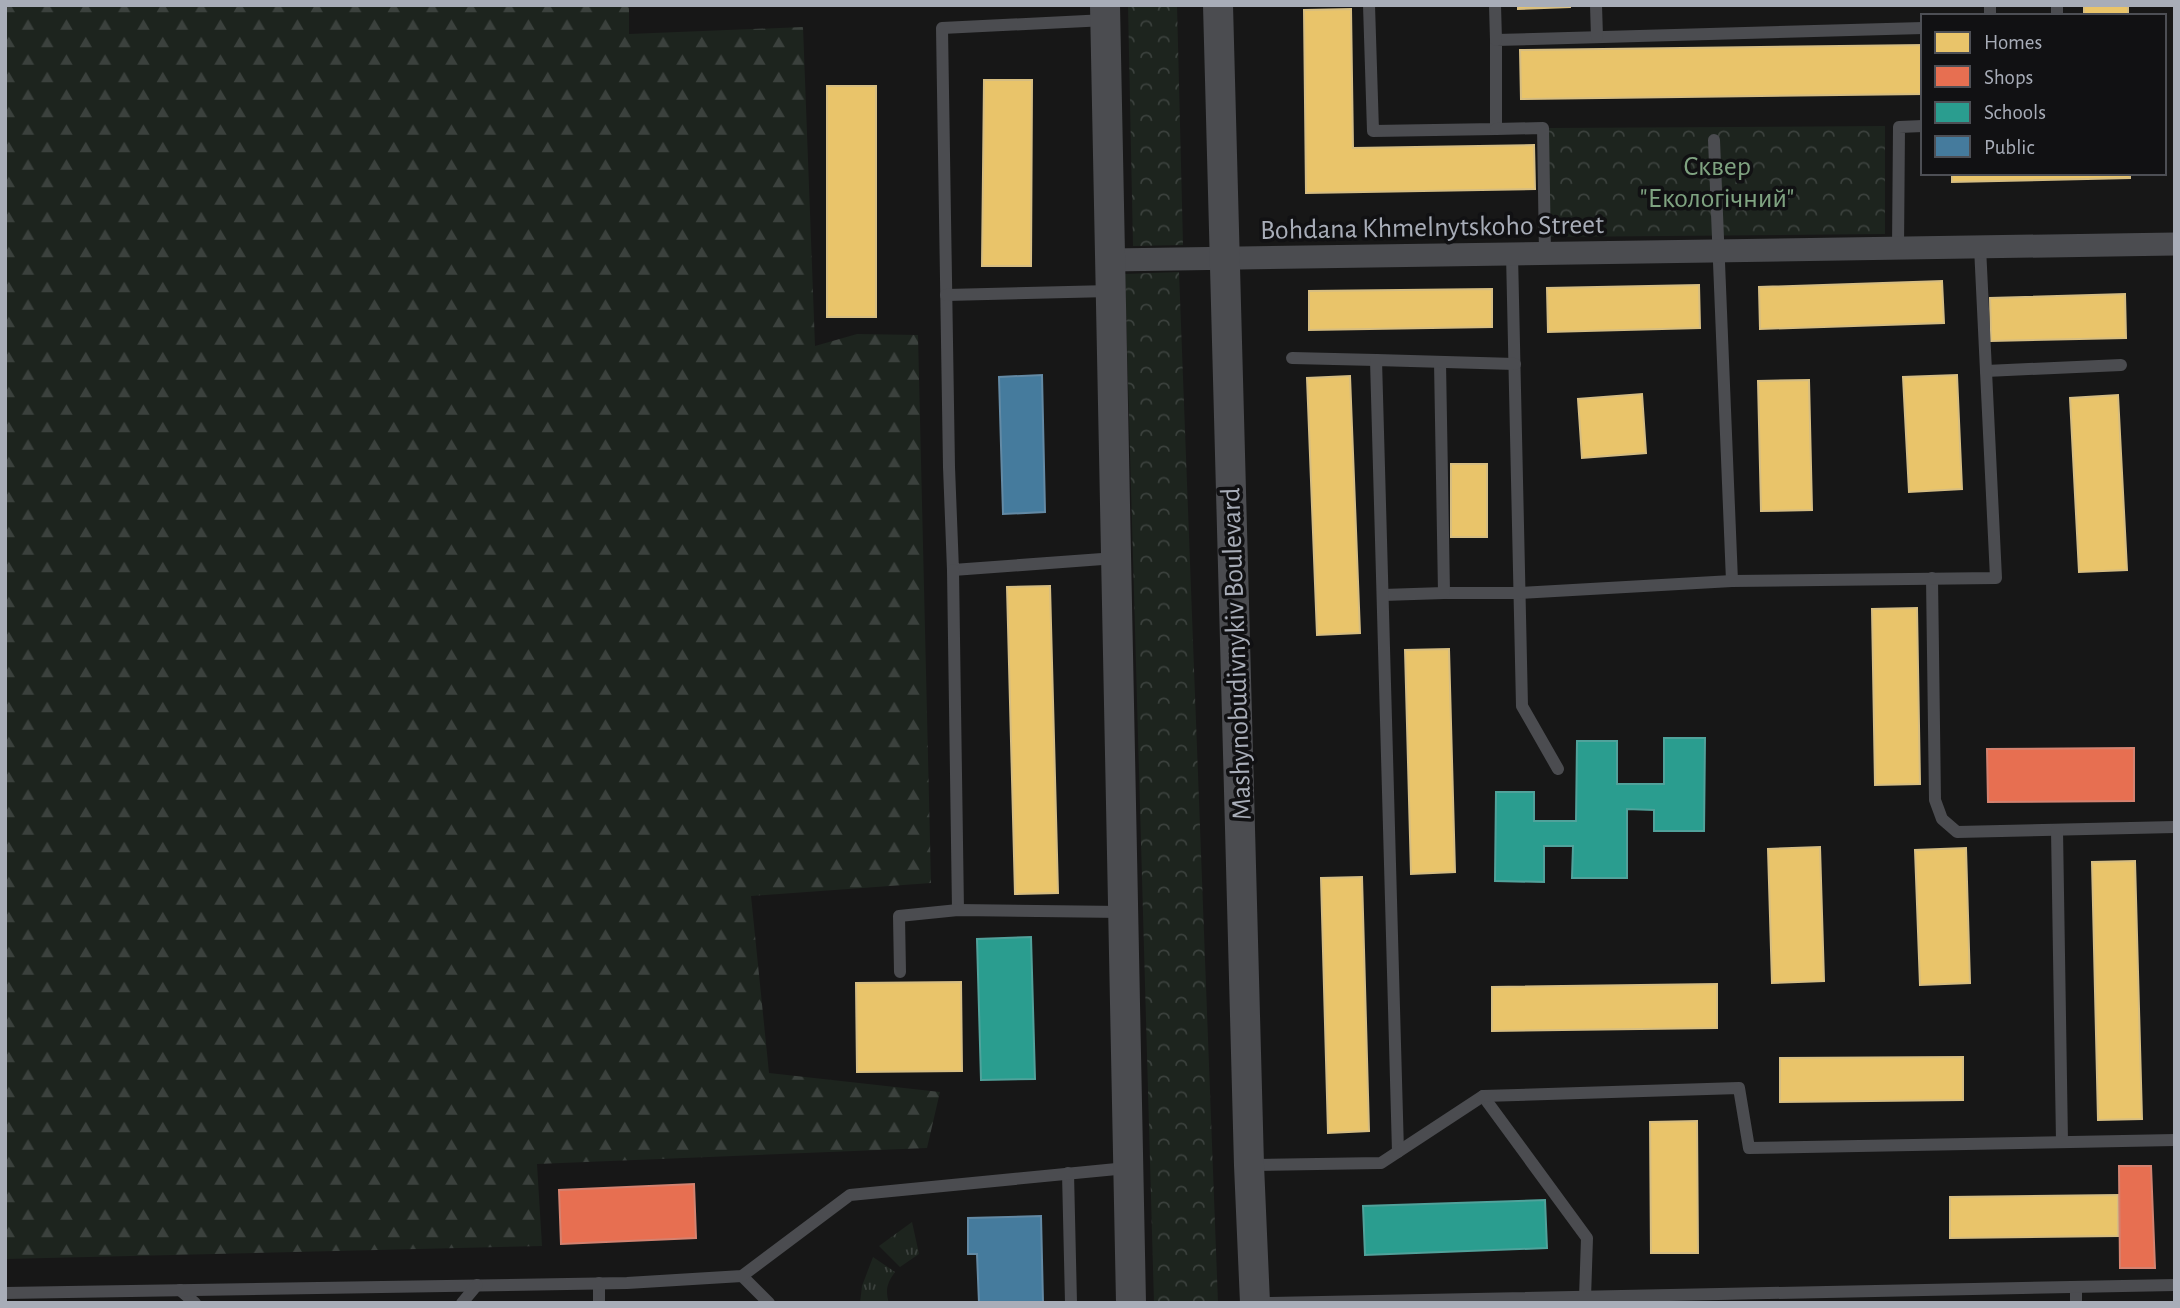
<svg xmlns="http://www.w3.org/2000/svg" width="2180" height="1308" font-family="'Alegreya Sans',sans-serif">
	<style>
		.grass { fill: url(#grass-tufts) }
		.forest { fill: url(#forest-firs) }
		.park { fill: url(#park-crowns) }
		.homes { fill: #e9c46a; stroke: #d6bd81; stroke-width: 2 }
		.shops { fill: #e76f51; stroke: #d48270; stroke-width: 2 }
		.schools { fill: #2a9d8f; stroke: #50a29b; stroke-width: 2 }
		.public { fill: #457b9d; stroke: #638aa5; stroke-width: 2 }
		.lines { fill: none; stroke-linecap: round; stroke-linejoin: round }
		.service { stroke: #4b4c50; stroke-width: 12 }
		.minor { stroke: #4b4c50; stroke-width: 23 }
		.tertiary { stroke: #4b4c50; stroke-width: 30 }
		.labels { text-anchor: middle; stroke-width: 7; stroke-linejoin: round; paint-order: stroke }
		.park-label { font-size: 28px; fill: #7fa381; stroke: #111113 }
		.street-label { font-size: 28px; fill: #a8adb8; stroke: #111113 }
	</style>
	<defs>
		<pattern id="grass-tufts" width="24" height="20" patternUnits="userSpaceOnUse" patternTransform="scale(1.75)"><rect width="24" height="20" fill="#1d241e"/><path d="M3 7l-1-3M5 7V3M7 7l1-3M15 17l-1-3M17 17v-4M19 17l1-3" fill="none" stroke="#3b413d"/></pattern>
		<pattern id="forest-firs" width="22" height="20" patternUnits="userSpaceOnUse" patternTransform="scale(1.75)"><rect width="22" height="20" fill="#1d241e"/><path d="M5 1l3.5 6h-7zM16 11l3.5 6h-7z" fill="#3b413d"/></pattern>
		<pattern id="park-crowns" width="20" height="18" patternUnits="userSpaceOnUse" patternTransform="scale(1.75)"><rect width="20" height="18" fill="#1d241e"/><path d="M2 6a3 3 0 1 1 6 0M12 15a3 3 0 1 1 6 0" fill="none" stroke="#3b413d"/></pattern>
	</defs>
	<rect width="100%" height="100%" fill="#171717"/>
	<g class="grass">
		<polygon points="912,1222 919,1254 900,1267 879,1246"/>
		<path d="M873,1257l22,15c-8,11 -10,18 -6,31h-29l2,-17z"/>
	</g>
	<polygon class="forest" points="5,5 629,5 629,34 803,27 815,346 857,334 918,335 931,883 751,896 769,1073 940,1092 927,1148 537,1164 542,1246 5,1259"/>
	<g class="park">
		<polygon points="1128,5 1177,5 1183,245 1133,246"/>
		<polygon points="1885,126 1885,234 1549,237 1549,128"/>
		<polygon points="1179,272 1218,1303 1154,1303 1125,274"/>
	</g>
	<g class="homes">
		<polygon points="1518,5 1570,5 1570,7 1518,9"/>
		<rect x="2084" y="5" width="44" height="11"/>
		<polygon points="1351,9 1353,148 1534,145 1535,189 1306,193 1304,10"/>
		<polygon points="1923,45 1923,94 1521,99 1520,50"/>
		<polygon points="984,80 1032,80 1031,266 982,266"/>
		<rect x="827" y="86" width="49" height="231"/>
		<polygon points="1952,173 2130,173 2130,178 1952,182"/>
		<polygon points="1942,281 1944,323 1760,329 1759,287"/>
		<polygon points="1699,285 1700,328 1548,332 1547,288"/>
		<polygon points="1492,289 1492,327 1309,330 1309,291"/>
		<polygon points="2125,294 2126,338 1991,341 1990,298"/>
		<polygon points="1957,375 1962,489 1909,492 1903,377"/>
		<polygon points="1350,376 1360,633 1317,635 1307,378"/>
		<polygon points="1809,380 1812,510 1761,511 1758,381"/>
		<polygon points="1642,394 1646,453 1582,458 1578,399"/>
		<polygon points="2118,395 2127,570 2079,572 2070,398"/>
		<rect x="1451" y="464" width="36" height="73"/>
		<polygon points="1050,586 1058,893 1015,894 1007,587"/>
		<polygon points="1917,608 1920,784 1875,785 1872,609"/>
		<polygon points="1449,649 1455,872 1411,874 1405,650"/>
		<polygon points="1568,826 1568,842 1539,843 1538,827"/>
		<polygon points="1820,847 1824,981 1772,983 1768,849"/>
		<polygon points="1966,848 1970,983 1920,985 1915,850"/>
		<polygon points="2135,861 2142,1119 2098,1120 2092,862"/>
		<polygon points="1362,877 1369,1131 1328,1133 1321,878"/>
		<polygon points="961,982 962,1071 857,1072 856,983"/>
		<polygon points="1717,984 1717,1028 1492,1031 1492,987"/>
		<polygon points="1963,1057 1963,1100 1780,1102 1780,1058"/>
		<polygon points="1697,1121 1698,1253 1651,1253 1650,1122"/>
		<polygon points="2118,1195 2118,1236 1950,1238 1950,1197"/>
	</g>
	<g class="shops">
		<polygon points="2134,748 2134,801 1988,802 1987,749"/>
		<polygon points="2119,1166 2151,1166 2155,1268 2120,1268"/>
		<polygon points="694,1184 696,1238 561,1244 559,1190"/>
	</g>
	<g class="schools">
		<polygon points="1664,738 1705,738 1704,831 1654,831 1654,810 1627,809 1627,878 1572,878 1573,846 1544,846 1544,882 1495,881 1496,792 1534,792 1534,821 1576,821 1577,741 1617,741 1617,784 1664,784"/>
		<polygon points="1031,937 1035,1079 981,1080 977,939"/>
		<polygon points="1545,1200 1547,1248 1365,1255 1363,1206"/>
	</g>
	<g class="public">
		<polygon points="1042,375 1045,512 1003,514 999,377"/>
		<polygon points="1041,1216 1043,1303 979,1303 977,1254 968,1254 968,1218"/>
	</g>
	<g class="lines">
		<g class="service">
			<polyline points="1369,5 1373,131 1496,129 1496,40 1923,28"/>
			<polyline points="1495,5 1496,40"/>
			<polyline points="1596,5 1597,37"/>
			<polyline points="1990,5 1990,16"/>
			<polyline points="2057,5 2057,16"/>
			<polyline points="1106,20 942,28 949,467 953,570 1116,558"/>
			<polyline points="1496,129 1543,128 1545,254"/>
			<polyline points="1714,140 1732,581"/>
			<polyline points="1898,248 1899,127 1923,126"/>
			<polyline points="1512,254 1522,706 1558,769"/>
			<polyline points="946,295 1110,291"/>
			<polyline points="1292,358 1376,360"/>
			<polyline points="1986,371 2121,365"/>
			<polyline points="953,570 958,910"/>
			<polyline points="1932,578 1935,800 1942,819 1957,832 2175,827"/>
			<polyline points="1444,593 1519,593 1732,581 1996,578 1980,247"/>
			<polyline points="1383,595 1444,593 1440,362"/>
			<polyline points="2057,830 2062,1142"/>
			<polyline points="900,972 899,916 958,910 1123,912"/>
			<polyline points="1483,1096 1587,1238 1585,1298"/>
			<polyline points="1398,1152 1376,360 1515,364"/>
			<polyline points="1249,1165 1381,1163 1483,1096 1739,1088 1749,1148 2175,1140"/>
			<polyline points="1068,1173 1071,1303"/>
			<polyline points="742,1276 769,1303"/>
			<polyline points="599,1283 599,1303"/>
			<polyline points="2076,1287 2076,1303"/>
			<polyline points="180,1290 195,1303"/>
			<polyline points="5,1293 627,1283 742,1276 850,1195 1127,1168"/>
			<polyline points="462,1303 477,1285"/>
			<polyline points="1269,1303 2175,1285"/>
		</g>
		<polyline class="minor" points="1111,260 2175,244"/>
		<g class="tertiary">
			<polyline points="1105,5 1131,1303"/>
			<polyline points="1218,5 1249,1165 1255,1303"/>
		</g>
	</g>
	<g class="labels">
		<g class="park-label">
			<text x="1717" y="175">Сквер<tspan x="1717" dy="32">"Екологічний"</tspan></text>
		</g>
		<g class="street-label">
			<text transform="translate(1432 226) rotate(-1)" y="10">Bohdana Khmelnytskoho Street</text>
			<text transform="translate(1235 654) rotate(-92)" y="10">Mashynobudivnykiv Boulevard</text>
		</g>
	</g>
	<rect width="2180" height="1308" fill="none" stroke="#a8adb8" stroke-width="14"/>
	<rect x="1921" y="14" width="245" height="161" fill="#111113" stroke="#4d4f55" stroke-width="2"/>
	<rect x="1935" y="32" width="35" height="21" fill="#e9c46a" stroke="#4d4f55" stroke-width="2"/>
	<text x="1984" y="49" font-size="21" fill="#a8adb8">Homes</text>
	<rect x="1935" y="66" width="35" height="21" fill="#e76f51" stroke="#4d4f55" stroke-width="2"/>
	<text x="1984" y="84" font-size="21" fill="#a8adb8">Shops</text>
	<rect x="1935" y="102" width="35" height="21" fill="#2a9d8f" stroke="#4d4f55" stroke-width="2"/>
	<text x="1984" y="119" font-size="21" fill="#a8adb8">Schools</text>
	<rect x="1935" y="136" width="35" height="21" fill="#457b9d" stroke="#4d4f55" stroke-width="2"/>
	<text x="1984" y="154" font-size="21" fill="#a8adb8">Public</text>
</svg>
